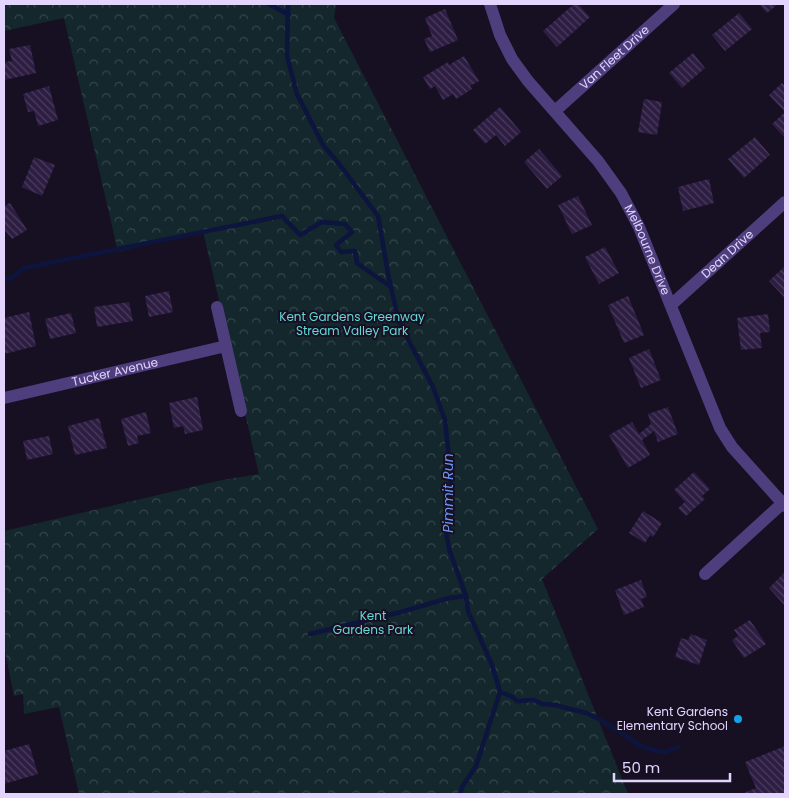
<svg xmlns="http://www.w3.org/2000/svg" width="789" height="798" font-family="Poppins,sans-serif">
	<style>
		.forest { fill: url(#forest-crowns) }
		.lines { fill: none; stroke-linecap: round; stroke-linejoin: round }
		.stream { stroke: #0d143e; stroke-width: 4.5 }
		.building { fill: url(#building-back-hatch) }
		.minor { stroke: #4f3e7e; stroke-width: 12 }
		.poi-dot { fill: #10a3ec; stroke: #171023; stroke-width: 2 }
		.labels { text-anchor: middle; stroke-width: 4; stroke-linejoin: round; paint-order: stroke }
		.street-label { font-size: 12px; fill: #e2d4fc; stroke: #171023 }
		.park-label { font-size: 12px; fill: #65d7d5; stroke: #171023 }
		.poi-label { font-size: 12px; fill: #e2d4fc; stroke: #171023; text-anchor: end }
		.water-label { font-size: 14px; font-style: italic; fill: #6994f5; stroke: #171023 }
	</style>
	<defs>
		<pattern id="forest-crowns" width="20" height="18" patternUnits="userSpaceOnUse" patternTransform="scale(1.25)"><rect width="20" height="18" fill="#13272c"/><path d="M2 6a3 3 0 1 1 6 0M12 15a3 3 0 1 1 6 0" fill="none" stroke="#35454c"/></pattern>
		<pattern id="building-back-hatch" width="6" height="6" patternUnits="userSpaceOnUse" patternTransform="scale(1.25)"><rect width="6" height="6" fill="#2d1d42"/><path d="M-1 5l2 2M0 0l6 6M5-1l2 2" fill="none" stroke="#4b3d5e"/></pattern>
	</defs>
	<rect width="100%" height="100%" fill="#171023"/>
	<polygon class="forest" points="4,4 336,4 334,18 598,529 542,579 628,794 79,794 59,707 24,714 23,694 14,696 4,647 4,531 222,480 259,474 203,231 118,252 64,18 4,31"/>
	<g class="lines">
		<g class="stream">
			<polyline points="269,4 289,15"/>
			<polyline points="288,4 287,56 297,94 323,145 340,165 378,216 389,279 399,322 433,387 445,420 451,478 446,531 449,549 466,596 468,611 492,665 500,692 476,766 462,787 460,794"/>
			<polyline points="4,279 10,279 24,268 282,216 300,235 322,222 345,224 352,232 336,245 341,252 355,251 357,263 391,287"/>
			<polyline points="310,634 401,612 449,598 466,596"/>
			<polyline points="500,692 511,696 517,701 534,700 542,704 555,705 586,713 601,720 641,746 653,750 665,752 678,747"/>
		</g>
	</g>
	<g class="building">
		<polygon points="574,4 578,4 590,17 557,47 543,31"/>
		<polygon points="759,4 778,4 767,13"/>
		<polygon points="445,9 458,40 430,52 424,39 432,36 425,18"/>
		<polygon points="739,13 752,29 725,51 712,35"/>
		<polygon points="30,45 36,73 4,80 4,62 12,61 9,49"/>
		<polygon points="693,53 705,68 682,88 669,73"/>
		<polygon points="464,56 479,81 470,86 472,89 456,99 453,94 443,100 435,86 430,89 423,77 448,62 449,65"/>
		<polygon points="782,83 785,86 785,138 772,124 785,112 769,95"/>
		<polygon points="49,86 58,120 38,126 34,111 28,112 23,94"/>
		<polygon points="644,99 662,102 657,135 638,132"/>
		<polygon points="500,107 521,132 505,146 496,135 485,144 473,130"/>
		<polygon points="755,137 770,155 744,178 728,159"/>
		<polygon points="539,149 562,176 547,189 524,162"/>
		<polygon points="34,157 55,165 42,196 22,187"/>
		<polygon points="709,179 714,203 683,211 678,187"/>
		<polygon points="578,196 592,225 572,234 558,205"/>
		<polygon points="10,203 27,230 12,239 4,229 4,206"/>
		<polygon points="605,247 619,273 599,284 585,257"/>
		<polygon points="785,266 785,296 784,297 769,281"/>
		<polygon points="169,291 173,312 149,317 145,296"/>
		<polygon points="628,296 644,335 624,343 608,305"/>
		<polygon points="129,302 133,321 97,327 94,307"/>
		<polygon points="29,312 36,346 4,354 4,318"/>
		<polygon points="71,313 76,333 50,339 45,319"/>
		<polygon points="768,314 770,332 760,333 762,348 741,350 737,318"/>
		<polygon points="649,349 661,380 641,388 629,358"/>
		<polygon points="197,397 203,430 185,434 183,426 174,428 169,403"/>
		<polygon points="668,407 678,434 658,442 654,431 642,440 650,455 628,468 609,435 632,422 639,434 651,424 648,414"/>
		<polygon points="146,412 151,433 137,436 139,443 128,446 121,419"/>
		<polygon points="99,418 107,448 75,455 68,426"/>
		<polygon points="49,436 53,454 27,460 23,441"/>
		<polygon points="694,472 710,489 702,496 705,499 686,516 678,508 685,502 674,490"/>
		<polygon points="643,511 662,523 653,537 650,535 645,543 629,533"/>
		<polygon points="785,572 785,606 769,588"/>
		<polygon points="641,580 647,597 641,599 644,607 624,615 615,590"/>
		<polygon points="750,620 766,644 744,658 732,640 738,636 734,630"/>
		<polygon points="691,634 707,640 699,665 675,657 681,638 688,640"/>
		<polygon points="29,744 38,774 4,784 4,751"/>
		<polygon points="785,746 785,794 741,794 756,788 745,762"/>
	</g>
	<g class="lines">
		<g class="minor">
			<path id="s1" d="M490,4l10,31 12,24 16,22 70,80 23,32 18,34 81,201 12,19 53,59"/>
			<path id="s2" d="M555,111l119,-107"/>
			<path id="s3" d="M671,305l114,-103"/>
			<polyline points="217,307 241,411"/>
			<path id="s4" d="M4,398l222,-52"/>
			<polyline points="705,574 785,501"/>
		</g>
	</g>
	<circle class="poi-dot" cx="738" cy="719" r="5"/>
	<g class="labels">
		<g class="street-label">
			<text dy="4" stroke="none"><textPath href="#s2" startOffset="80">Van Fleet Drive</textPath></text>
			<text dy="4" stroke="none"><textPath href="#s1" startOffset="295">Melbourne Drive</textPath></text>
			<text dy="4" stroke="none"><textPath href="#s3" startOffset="76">Dean Drive</textPath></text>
			<text dy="4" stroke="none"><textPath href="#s4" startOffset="114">Tucker Avenue</textPath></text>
		</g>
		<g class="park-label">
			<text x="352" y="321">Kent Gardens Greenway<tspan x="352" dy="14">Stream Valley Park</tspan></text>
			<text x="373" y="620">Kent<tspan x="373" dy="14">Gardens Park</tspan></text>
		</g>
		<g class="poi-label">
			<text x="728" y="716">Kent Gardens<tspan x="728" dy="14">Elementary School</tspan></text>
		</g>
		<g class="water-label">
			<text transform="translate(448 493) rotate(-90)" y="5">Pimmit Run</text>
		</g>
	</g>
	<rect width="789" height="798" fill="none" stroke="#e2d4fc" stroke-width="10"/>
	<path d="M614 773v8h116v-8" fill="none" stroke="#e2d4fc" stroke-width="2.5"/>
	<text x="622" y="773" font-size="15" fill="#e2d4fc" stroke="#171023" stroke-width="4" paint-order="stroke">50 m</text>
</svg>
